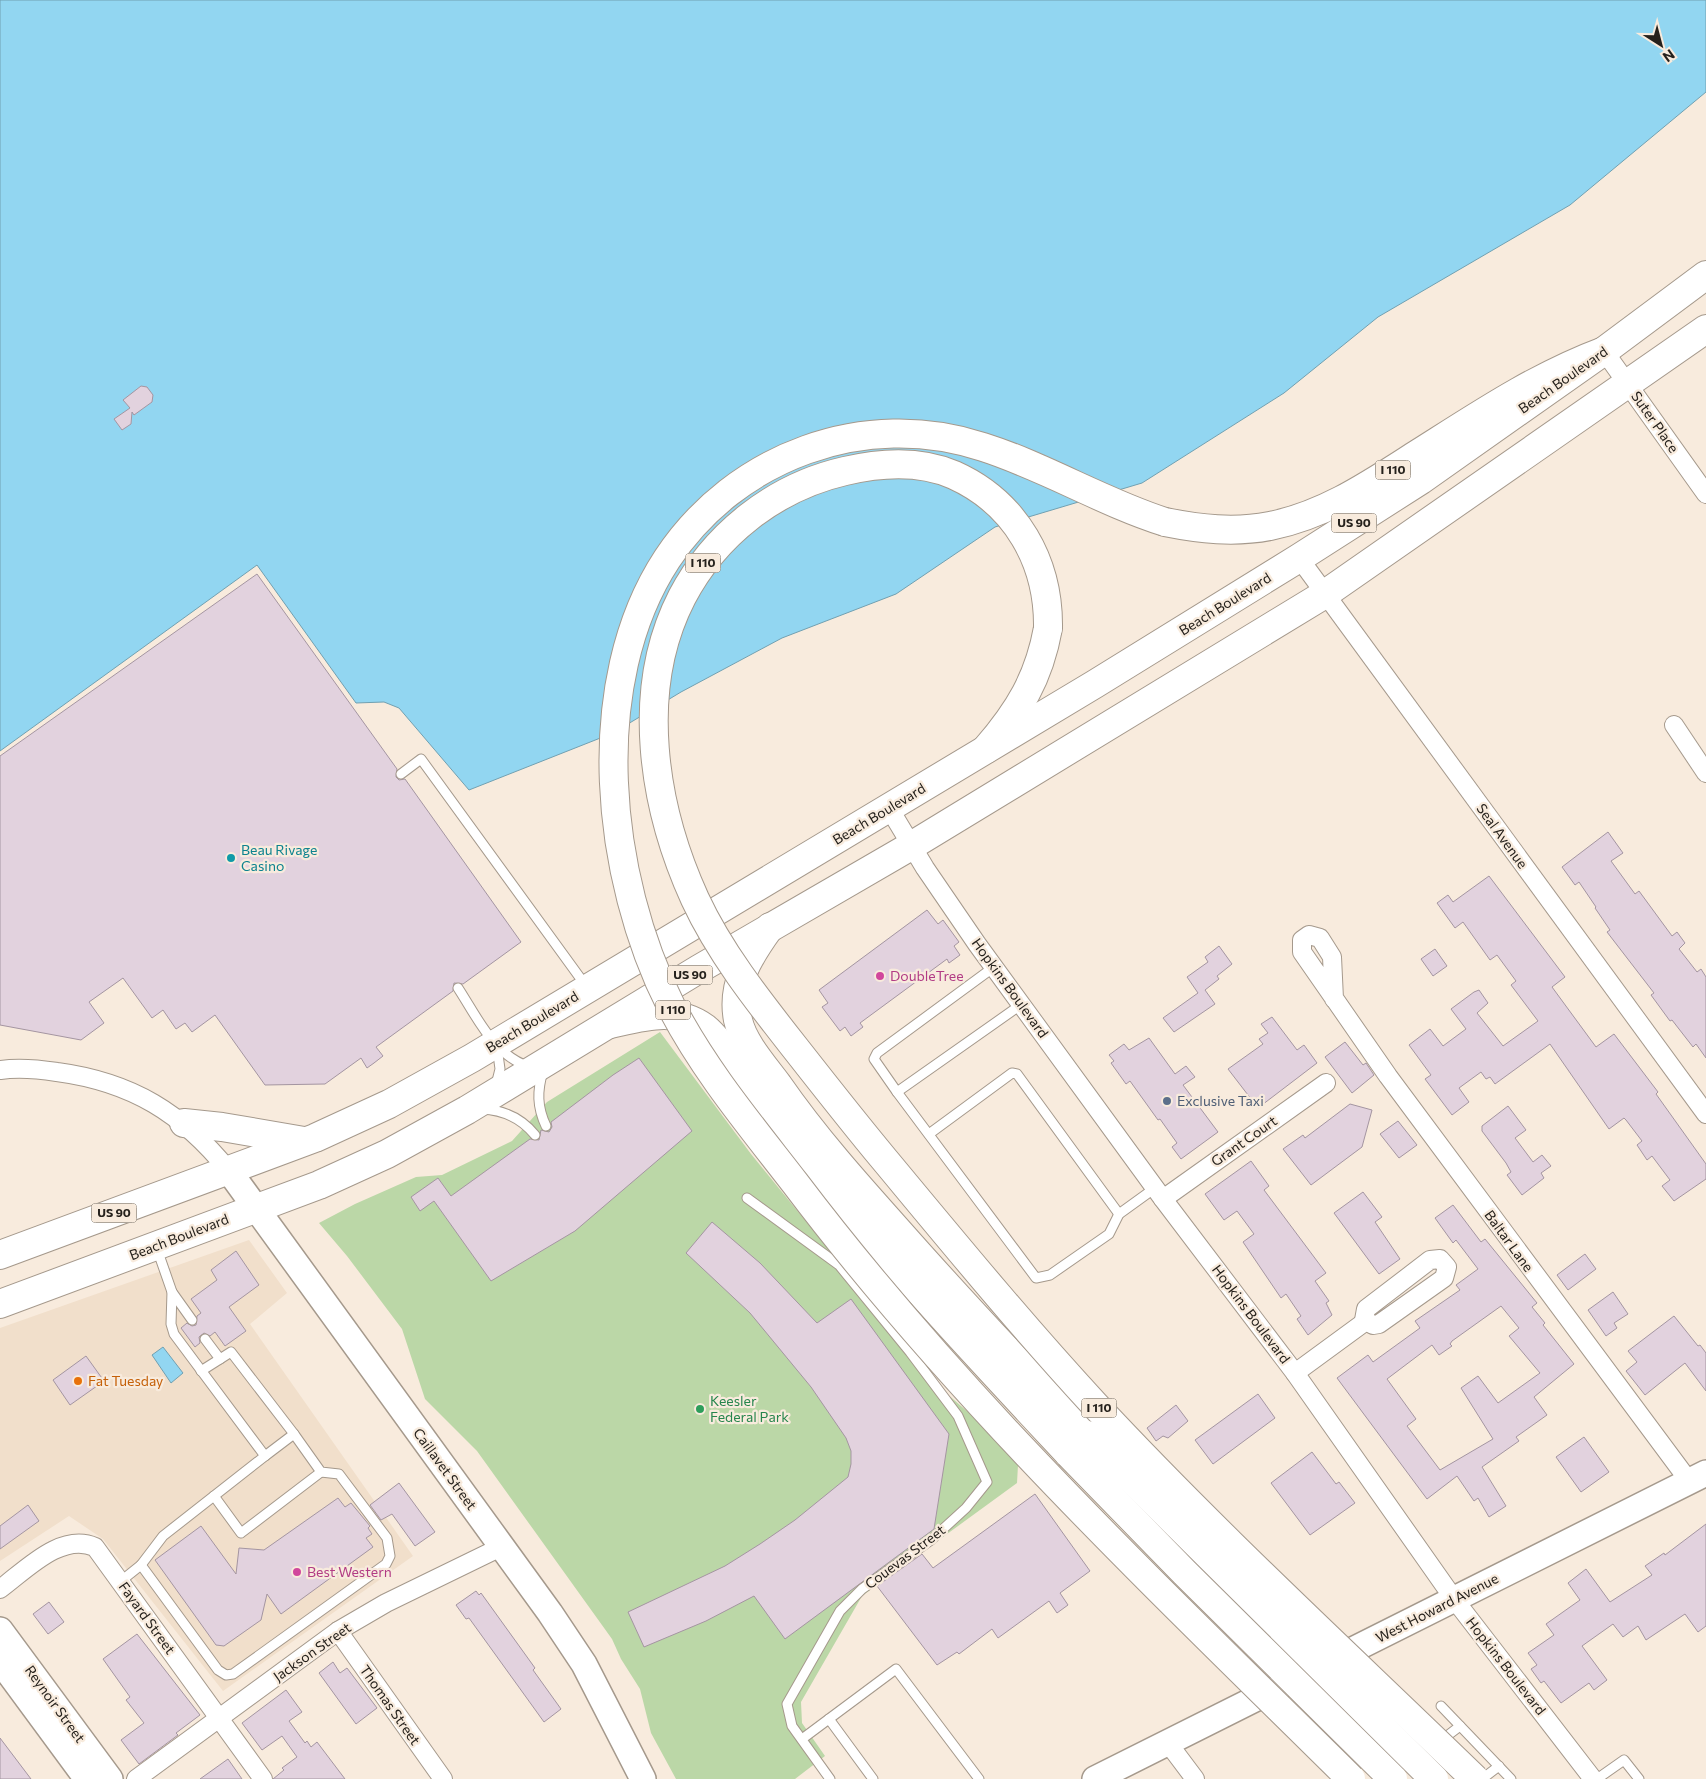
<svg xmlns="http://www.w3.org/2000/svg" width="1706" height="1779" font-family="Commissioner,sans-serif">
	<style>
		.built { fill: #f1dfcb }
		.green { fill: #bbd7a7 }
		.water { fill: #92d6f1; stroke: #71a0b1 }
		.building { fill: #e2d2de; stroke: #a495a1; fill-rule: evenodd }
		.lines { fill: none; stroke-linecap: round; stroke-linejoin: round }
		.lane-casing { stroke: #a5998c; stroke-width: 11 }
		.street-casing { stroke: #a5998c; stroke-width: 20 }
		.secondary-casing { stroke: #a5998c; stroke-width: 28 }
		.primary-casing { stroke: #a5998c; stroke-width: 30 }
		.highway-casing { stroke: #a5998c; stroke-width: 30 }
		.lane { stroke: #fff; stroke-width: 9 }
		.street { stroke: #fff; stroke-width: 18 }
		.secondary { stroke: #fff; stroke-width: 25 }
		.primary { stroke: #fff; stroke-width: 28 }
		.highway { stroke: #fff; stroke-width: 28 }
		.highway-bridge-casing { stroke: #a5998c; stroke-width: 30; stroke-linecap: butt }
		.highway-bridge { stroke: #fff; stroke-width: 28 }
		.culture-dot { fill: #0f9aa8; stroke: #f8ebdd; stroke-width: 2 }
		.hotel-dot { fill: #d1479c; stroke: #f8ebdd; stroke-width: 2 }
		.service-dot { fill: #5c6f8a; stroke: #f8ebdd; stroke-width: 2 }
		.food-dot { fill: #e8710a; stroke: #f8ebdd; stroke-width: 2 }
		.leisure-dot { fill: #2e9e5b; stroke: #f8ebdd; stroke-width: 2 }
		.labels { text-anchor: middle; stroke-width: 4.5; stroke-linejoin: round; paint-order: stroke }
		.shield { fill: #f8ebdd; stroke: #645e56; stroke-width: 1 }
		.shield-label { font-size: 12px; font-weight: bold; fill: #25211c }
		.street-label { font-size: 14px; fill: #25211c; stroke: #f8ebdd }
		.culture-label { font-size: 14px; fill: #0d838f; stroke: #f8ebdd; text-anchor: start }
		.hotel-label { font-size: 14px; fill: #b23c85; stroke: #f8ebdd; text-anchor: start }
		.service-label { font-size: 14px; fill: #4e5e75; stroke: #f8ebdd; text-anchor: start }
		.food-label { font-size: 14px; fill: #c56008; stroke: #f8ebdd; text-anchor: start }
		.leisure-label { font-size: 14px; fill: #27864d; stroke: #f8ebdd; text-anchor: start }
	</style>
	<rect width="100%" height="100%" fill="#f8ebdd"/>
	<polygon class="built" points="249,1240 287,1293 250,1324 413,1556 223,1691 103,1539 69,1516 0,1561 0,1328"/>
	<polygon class="green" points="660,1032 751,1154 946,1393 976,1419 1018,1465 1017,1483 862,1596 801,1702 802,1723 825,1756 795,1779 676,1779 651,1733 640,1689 621,1659 612,1639 477,1451 425,1399 402,1329 347,1256 319,1223 355,1204 416,1177 442,1175 512,1141 547,1102"/>
	<g class="water">
		<polygon points="0,0 1706,0 1706,92 1570,205 1378,317 1284,393 1142,483 995,527 896,594 782,638 681,692 613,733 469,790 399,708 384,702 356,703 257,565 0,751"/>
		<polygon points="163,1347 183,1373 171,1383 152,1355"/>
	</g>
	<g class="building">
		<polygon points="141,386 147,387 153,395 152,402 134,415 132,412 131,424 122,430 114,419 130,408 123,400"/>
		<polygon points="257,574 397,769 396,777 399,780 405,779 521,942 463,984 454,983 453,991 376,1047 383,1056 374,1063 367,1068 361,1058 325,1084 265,1085 215,1015 192,1032 185,1023 176,1029 163,1010 152,1018 123,978 89,1002 104,1023 81,1040 0,1025 0,756"/>
		<polygon points="1608,832 1623,853 1611,861 1635,894 1639,891 1672,936 1677,932 1685,943 1679,949 1697,972 1701,969 1706,977 1706,1058 1696,1044 1693,1047 1672,1020 1670,1021 1651,995 1654,993 1607,932 1610,930 1595,908 1596,907 1579,882 1575,885 1562,867"/>
		<polygon points="1489,876 1565,977 1552,987 1596,1047 1614,1034 1658,1092 1656,1094 1706,1164 1706,1179 1674,1201 1662,1186 1670,1180 1652,1156 1647,1160 1637,1145 1642,1141 1626,1120 1624,1118 1609,1129 1550,1044 1495,1084 1490,1077 1486,1079 1481,1072 1459,1088 1469,1102 1452,1115 1425,1079 1431,1075 1409,1045 1430,1029 1443,1046 1466,1029 1451,1009 1474,992 1479,990 1488,1003 1477,1013 1503,1046 1538,1021 1511,985 1516,981 1497,955 1490,960 1463,922 1455,928 1437,903 1448,895 1453,902"/>
		<polygon points="927,910 938,924 943,920 959,942 954,946 960,955 949,963 947,959 860,1023 863,1027 851,1036 845,1027 840,1031 822,1007 828,1003 819,990"/>
		<polygon points="1219,946 1232,964 1217,976 1219,979 1205,990 1215,1004 1174,1032 1163,1018 1198,993 1187,977 1208,962 1205,957"/>
		<polygon points="1435,949 1447,966 1433,976 1421,959"/>
		<polygon points="1272,1017 1297,1050 1304,1045 1317,1063 1258,1108 1228,1069 1263,1044 1259,1039 1268,1033 1261,1024"/>
		<polygon points="1149,1038 1175,1074 1186,1066 1195,1077 1183,1085 1218,1132 1181,1159 1172,1147 1177,1143 1160,1119 1158,1120 1130,1081 1126,1084 1111,1063 1114,1061 1109,1055 1124,1044 1129,1050"/>
		<polygon points="1345,1042 1363,1065 1366,1063 1374,1075 1352,1093 1325,1057"/>
		<polygon points="639,1058 692,1131 575,1231 491,1281 434,1201 420,1211 411,1197 438,1178 451,1196 530,1139 539,1140 541,1130 549,1132 552,1127 551,1122 613,1075"/>
		<polygon points="1350,1104 1372,1110 1362,1147 1311,1185 1283,1149 1303,1135 1305,1138"/>
		<polygon points="1508,1106 1526,1130 1515,1138 1533,1162 1542,1155 1551,1166 1541,1173 1544,1178 1522,1195 1507,1175 1511,1172 1506,1163 1482,1131 1482,1126"/>
		<polygon points="1398,1121 1417,1145 1399,1158 1380,1134"/>
		<polygon points="1251,1161 1269,1186 1264,1190 1326,1273 1315,1281 1329,1301 1326,1303 1332,1315 1308,1335 1297,1319 1301,1316 1286,1294 1281,1298 1243,1242 1254,1234 1237,1211 1224,1220 1205,1194"/>
		<polygon points="1363,1192 1382,1217 1375,1222 1400,1259 1379,1274 1334,1213"/>
		<path d="M1453,1205l28,37 4,-3 52,64 -5,4 13,16 -2,2 31,39 -40,33 13,18 -31,22 3,4 -37,26 24,39 -17,11 -11,-19 -4,3 -17,-25 -30,23 -90,-121 31,-23 5,7 47,-34 -5,-7 45,-31 -4,-5 22,-16 -22,-29 -3,3 -18,-25zM1501,1306l18,22 -10,8 31,37 -42,30 -20,-27 -17,12 32,51 -53,31 -33,-44 9,-7 -29,-40 45,-34 7,10 13,-9 -2,-2 2,-3z"/>
		<polygon points="712,1222 760,1263 817,1323 851,1299 949,1434 934,1529 785,1639 754,1596 706,1621 644,1647 628,1612 725,1566 760,1544 795,1520 848,1477 851,1464 851,1451 846,1438 811,1387 750,1313 686,1253"/>
		<polygon points="236,1251 259,1285 229,1307 246,1331 225,1346 215,1332 210,1336 204,1333 199,1337 200,1343 195,1347 181,1328 187,1323 192,1326 196,1325 197,1316 201,1313 191,1299 217,1280 211,1270"/>
		<polygon points="1585,1254 1596,1269 1568,1290 1557,1275"/>
		<polygon points="1613,1292 1628,1314 1614,1323 1617,1328 1606,1336 1588,1310"/>
		<polygon points="1674,1316 1698,1346 1700,1345 1706,1353 1706,1391 1685,1363 1645,1395 1626,1371 1637,1362 1628,1351"/>
		<polygon points="86,1356 104,1381 70,1405 53,1380"/>
		<polygon points="1258,1394 1275,1418 1213,1464 1195,1440"/>
		<polygon points="1176,1405 1188,1421 1168,1438 1163,1436 1156,1441 1147,1428"/>
		<polygon points="1584,1437 1609,1472 1581,1492 1556,1457"/>
		<polygon points="1312,1452 1336,1484 1339,1482 1355,1503 1310,1535 1271,1483"/>
		<polygon points="399,1483 435,1532 415,1546 392,1514 381,1520 370,1505"/>
		<polygon points="1035,1494 1090,1571 1060,1593 1068,1605 1057,1613 1049,1601 998,1638 992,1629 959,1654 957,1652 937,1665 877,1586 922,1554 933,1568"/>
		<polygon points="338,1498 345,1507 351,1503 370,1526 368,1528 372,1534 366,1538 373,1547 281,1614 267,1594 261,1620 224,1646 216,1645 155,1560 201,1526 236,1574 239,1548 264,1550"/>
		<polygon points="28,1505 39,1521 0,1549 0,1526"/>
		<polygon points="1706,1524 1706,1626 1698,1632 1685,1614 1646,1640 1638,1626 1623,1637 1613,1624 1582,1646 1607,1680 1594,1690 1589,1683 1561,1703 1544,1681 1541,1683 1531,1669 1537,1665 1528,1653 1554,1635 1546,1624 1580,1600 1568,1583 1586,1569 1610,1602 1652,1575 1645,1566 1664,1553 1665,1555"/>
		<polygon points="476,1591 479,1595 481,1593 535,1668 533,1670 561,1709 544,1722 469,1618 466,1619 456,1605"/>
		<polygon points="49,1602 64,1622 48,1634 33,1614"/>
		<polygon points="137,1634 200,1715 176,1733 178,1735 139,1764 121,1740 144,1723 126,1700 130,1697 103,1659"/>
		<polygon points="333,1662 340,1673 347,1668 377,1708 356,1724 319,1673"/>
		<polygon points="286,1690 302,1712 289,1721 305,1743 307,1741 311,1747 317,1742 345,1779 273,1779 284,1770 282,1768 297,1757 282,1736 262,1750 242,1723"/>
		<polygon points="0,1738 31,1779 0,1779"/>
		<polygon points="228,1759 242,1779 200,1779"/>
	</g>
	<g class="lines">
		<g class="lane-casing">
			<g id="lane">
				<polyline points="401,774 421,759 586,986"/>
				<polyline points="994,967 877,1053 874,1059 897,1092 1022,1004"/>
				<path d="M458,988c19,29 36,68 72,79"/>
				<path d="M543,1071c-6,20 -6,36 3,55"/>
				<polyline points="496,1085 500,1069 497,1047"/>
				<polyline points="897,1092 1036,1278 1050,1275 1109,1234 1119,1214 1155,1188"/>
				<path d="M482,1109c21,1 40,10 53,26"/>
				<polyline points="929,1134 1012,1073 1017,1074 1119,1214"/>
				<polyline points="747,1198 839,1265 910,1352 958,1416 987,1482 966,1508 931,1540 862,1589 840,1611 787,1704 792,1726 830,1779"/>
				<polyline points="172,1292 192,1320"/>
				<polyline points="205,1339 220,1359"/>
				<polyline points="201,1371 231,1352 294,1434"/>
				<polyline points="214,1496 241,1533 321,1472"/>
				<polyline points="141,1565 218,1670 226,1675 233,1674 386,1564 390,1556 387,1538 339,1474 321,1472 294,1434 265,1456"/>
				<polyline points="121,1581 141,1565 163,1536 265,1456 174,1334 171,1324 172,1292 157,1249"/>
				<polyline points="1441,1706 1511,1779"/>
				<polyline points="829,1719 873,1779"/>
				<polyline points="802,1739 896,1669 979,1779"/>
				<polyline points="1417,1759 1460,1726"/>
				<polyline points="1482,1779 1499,1766"/>
				<polyline points="1597,1779 1624,1760 1639,1779"/>
			</g>
		</g>
		<g class="street-casing">
			<g id="street">
				<polyline points="1604,351 1706,494"/>
				<polyline points="1299,558 1706,1114"/>
				<polyline points="1674,725 1706,773"/>
				<polyline points="889,808 925,868 977,944 1163,1199 1295,1373 1454,1599 1593,1779"/>
				<polyline points="1334,999 1332,957 1320,938 1309,935 1302,940 1302,952 1388,1076 1689,1481"/>
				<path d="M0,1070c19,-3 38,-1 57,2 75,10 125,41 172,99"/>
				<polyline points="1163,1199 1326,1083"/>
				<polygon points="1440,1259 1447,1267 1444,1278 1379,1324 1373,1325 1364,1320 1366,1309 1430,1260"/>
				<polyline points="1295,1373 1366,1321"/>
				<path d="M0,1589c26,-19 61,-57 95,-42l168,232"/>
				<polyline points="338,1631 443,1779"/>
				<polyline points="1168,1743 1195,1779"/>
				<polyline points="136,1779 338,1631 386,1603 501,1547"/>
			</g>
		</g>
		<g class="secondary-casing">
			<g id="secondary">
				<polyline points="229,1171 550,1613 584,1664 643,1779"/>
				<polyline points="0,1630 110,1779"/>
				<polyline points="0,1661 87,1779"/>
				<polyline points="1095,1779 1706,1473"/>
			</g>
		</g>
		<g class="primary-casing">
			<g id="primary">
				<polyline points="184,1123 222,1127 304,1141"/>
				<polyline points="0,1255 315,1138 389,1104 472,1058 1095,684 1299,558 1421,480 1604,351 1706,275"/>
				<polyline points="0,1304 319,1185 387,1154 467,1110 699,969 911,846 1325,594 1706,329"/>
			</g>
		</g>
		<g class="highway-casing">
			<g id="highway">
				<path d="M1165,522c35,7 69,11 105,4 56,-11 102,-43 149,-73 60,-38 118,-77 185,-102"/>
				<path d="M986,749c33,-38 53,-71 62,-121"/>
				<path d="M770,927c-21,29 -39,57 -32,93 5,23 26,46 40,65 36,52 79,100 122,148 61,69 124,136 187,202"/>
				<path d="M610,1024c32,-7 66,-18 95,4 15,12 25,33 37,48 28,37 58,73 87,109 76,94 158,181 240,269"/>
			</g>
		</g>
		<use href="#lane" class="lane"/>
		<use href="#street" class="street"/>
		<use href="#secondary" class="secondary"/>
		<use href="#primary" class="primary"/>
		<use href="#highway" class="highway"/>
		<g class="highway-bridge-casing">
			<g id="highway-bridge">
				<path d="M1165,522c-63,-20 -119,-55 -182,-75 -118,-39 -248,9 -316,112 -82,125 -61,319 4,447 33,64 80,120 124,177 164,217 363,405 556,596"/>
				<path d="M1048,628c1,-66 -32,-125 -94,-153 -34,-15 -75,-12 -109,-4 -70,16 -130,63 -163,126 -48,93 -29,210 13,302 25,54 64,103 101,150 29,37 58,74 88,110 69,83 137,166 210,245 121,130 253,251 381,375"/>
				<polyline points="1087,1435 1434,1779"/>
				<polyline points="1069,1454 1185,1573 1393,1779"/>
			</g>
		</g>
		<use href="#highway-bridge" class="highway-bridge"/>
	</g>
	<circle class="culture-dot" cx="231" cy="858" r="5"/>
	<g class="hotel-dot">
		<circle cx="880" cy="976" r="5"/>
		<circle cx="297" cy="1572" r="5"/>
	</g>
	<circle class="service-dot" cx="1167" cy="1101" r="5"/>
	<circle class="food-dot" cx="78" cy="1381" r="5"/>
	<circle class="leisure-dot" cx="700" cy="1409" r="5"/>
	<g class="labels">
		<g class="shield">
			<rect x="1375.5" y="460.5" width="35" height="19" rx="4"/>
			<rect x="1331.5" y="513.5" width="45" height="19" rx="4"/>
			<rect x="685.5" y="553.5" width="35" height="19" rx="4"/>
			<rect x="667.5" y="965.5" width="45" height="19" rx="4"/>
			<rect x="655.5" y="1000.5" width="35" height="19" rx="4"/>
			<rect x="91.5" y="1203.5" width="45" height="19" rx="4"/>
			<rect x="1081.5" y="1398.5" width="35" height="19" rx="4"/>
		</g>
		<g class="shield-label">
			<text x="1393" y="474">I 110</text>
			<text x="1354" y="527">US 90</text>
			<text x="703" y="567">I 110</text>
			<text x="690" y="979">US 90</text>
			<text x="673" y="1014">I 110</text>
			<text x="114" y="1217">US 90</text>
			<text x="1099" y="1412">I 110</text>
		</g>
		<g class="street-label">
			<text transform="translate(1563 380) rotate(-35)" y="5">Beach Boulevard</text>
			<text transform="translate(1655 422) rotate(55)" y="5">Suter Place</text>
			<text transform="translate(1225 604) rotate(-32)" y="5">Beach Boulevard</text>
			<text transform="translate(879 814) rotate(-31)" y="5">Beach Boulevard</text>
			<text transform="translate(1502 836) rotate(54)" y="5">Seal Avenue</text>
			<text transform="translate(1010 988) rotate(54)" y="5">Hopkins Boulevard</text>
			<text transform="translate(532 1022) rotate(-31)" y="5">Beach Boulevard</text>
			<text transform="translate(1244 1141) rotate(-35)" y="5">Grant Court</text>
			<text transform="translate(179 1237) rotate(-21)" y="5">Beach Boulevard</text>
			<text transform="translate(1509 1241) rotate(54)" y="5">Baltar Lane</text>
			<text transform="translate(1251 1314) rotate(53)" y="5">Hopkins Boulevard</text>
			<text transform="translate(445 1469) rotate(54)" y="5">Caillavet Street</text>
			<text transform="translate(905 1557) rotate(-37)" y="5">Couevas Street</text>
			<text transform="translate(1437 1608) rotate(-27)" y="5">West Howard Avenue</text>
			<text transform="translate(147 1618) rotate(54)" y="5">Fayard Street</text>
			<text transform="translate(312 1652) rotate(-35)" y="5">Jackson Street</text>
			<text transform="translate(1506 1666) rotate(52)" y="5">Hopkins Boulevard</text>
			<text transform="translate(55 1704) rotate(54)" y="5">Reynoir Street</text>
			<text transform="translate(390 1705) rotate(55)" y="5">Thomas Street</text>
		</g>
		<g class="culture-label">
			<text x="241" y="855">Beau Rivage<tspan x="241" dy="16">Casino</tspan></text>
		</g>
		<g class="hotel-label">
			<text x="890" y="981">DoubleTree</text>
			<text x="307" y="1577">Best Western</text>
		</g>
		<g class="service-label">
			<text x="1177" y="1106">Exclusive Taxi</text>
		</g>
		<g class="food-label">
			<text x="88" y="1386">Fat Tuesday</text>
		</g>
		<g class="leisure-label">
			<text x="710" y="1406">Keesler<tspan x="710" dy="16">Federal Park</tspan></text>
		</g>
	</g>
	<g transform="translate(1661 45) rotate(144)" stroke="#f8ebdd" stroke-width="4" paint-order="stroke">
	<path d="M0-4L9 19L0 12L-9 19Z" fill="#25211c"/>
	<text y="-8" font-size="14" font-weight="bold" text-anchor="middle" fill="#25211c">N</text>
	</g>
</svg>
